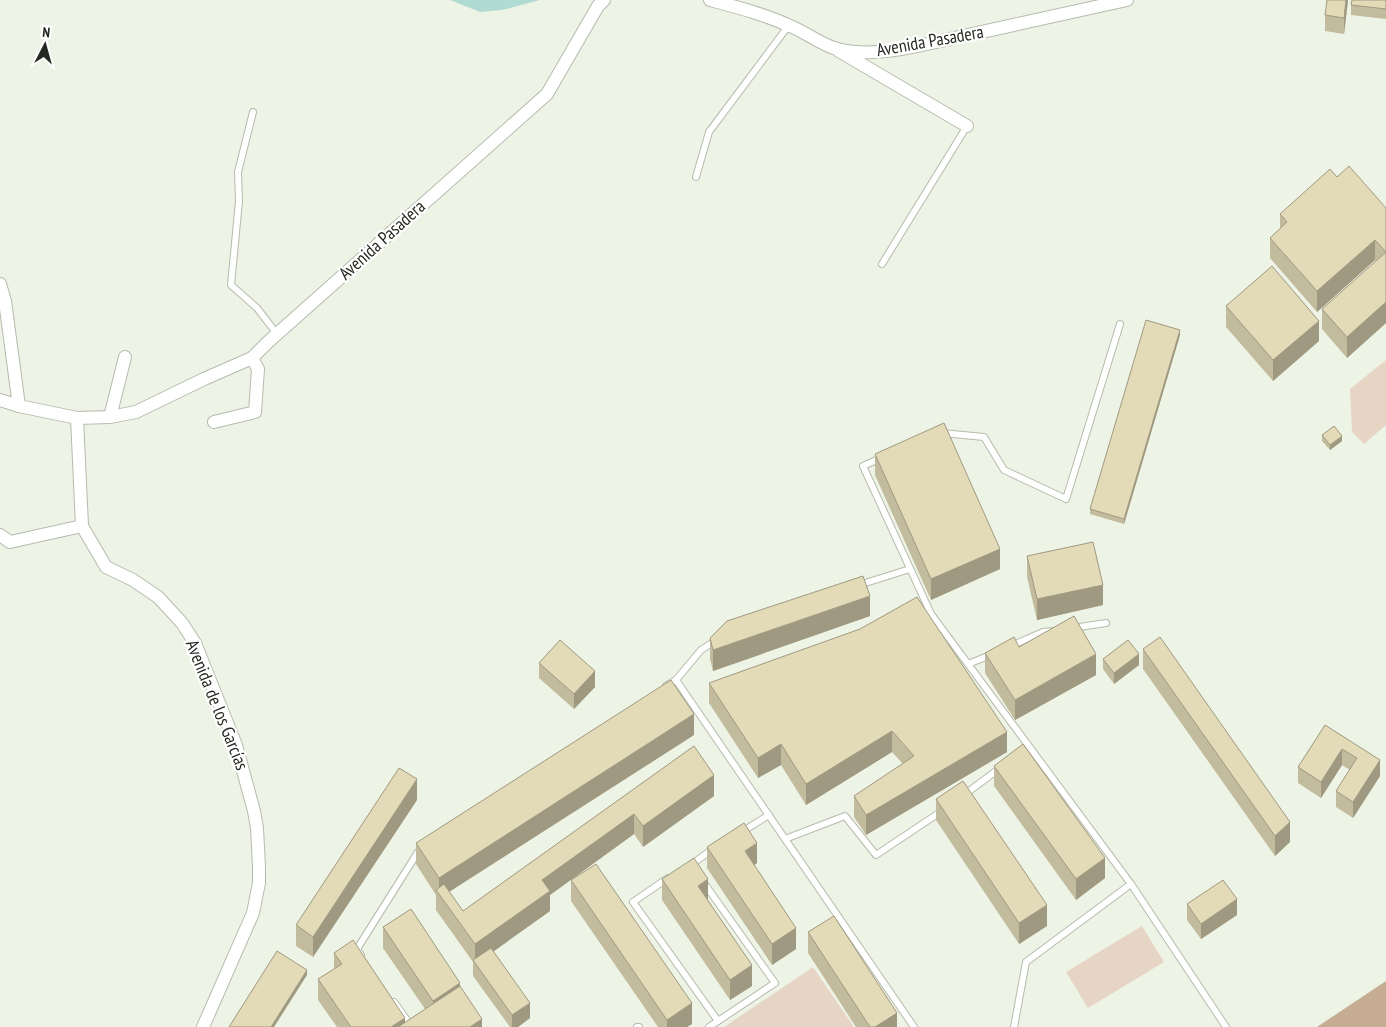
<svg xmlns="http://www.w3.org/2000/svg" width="1386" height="1027" font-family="'PT Sans Narrow',sans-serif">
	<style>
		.green { fill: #e6d5c5 }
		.forest { fill: #c7ac94 }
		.water { fill: #b0dbd3 }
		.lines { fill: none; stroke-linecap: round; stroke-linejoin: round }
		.service-casing { stroke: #b6bbad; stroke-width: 8 }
		.minor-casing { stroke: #b6bbad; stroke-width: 14 }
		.service { stroke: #fff; stroke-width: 6 }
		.minor { stroke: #fff; stroke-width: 12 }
		.wall { fill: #c3bb9e }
		.shaded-wall { fill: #9f9981 }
		.building { fill: #e3dab8; stroke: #9f9981 }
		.labels { text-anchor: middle; stroke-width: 4.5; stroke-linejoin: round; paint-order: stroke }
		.street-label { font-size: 18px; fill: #262822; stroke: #fff }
	</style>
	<rect width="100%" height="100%" fill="#eef4e5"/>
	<g class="green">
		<polygon points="1386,360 1386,425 1364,444 1352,432 1350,389"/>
		<polygon points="1142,926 1164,962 1088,1008 1066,972"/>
		<polygon points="813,967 854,1027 724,1027"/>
	</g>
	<polygon class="forest" points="1386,981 1386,1027 1317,1027"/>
	<polygon class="water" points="450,0 540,0 502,10 480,12"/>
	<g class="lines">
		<g class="service-casing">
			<g id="service">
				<polyline points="253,112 238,172 239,201 231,285 257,308 277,334"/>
				<polyline points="696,177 709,132 789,25"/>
				<polyline points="882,264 967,126"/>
				<polyline points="942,433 984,437 1004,470 1066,499 1120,324"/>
				<polyline points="881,458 863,466 931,614 1131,884 1226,1027"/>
				<polyline points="859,585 910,569"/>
				<polyline points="1073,628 1106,623"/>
				<polyline points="1011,646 1043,632 1053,631"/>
				<polyline points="968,664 993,654"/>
				<polyline points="676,680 914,1027"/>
				<polyline points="666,686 676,680 701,650 715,641"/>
				<polyline points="964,795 1000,768"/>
				<polyline points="740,833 769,815"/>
				<polyline points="785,839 845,816 876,855 942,811"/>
				<polyline points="691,865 714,848"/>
				<polyline points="668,878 633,902 718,1021"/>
				<polyline points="704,883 775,983 709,1027"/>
				<polyline points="361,955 357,949 418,852 421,850"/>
				<polyline points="394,1002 409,1023"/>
				<polyline points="637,1027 639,1027"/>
				<polyline points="1014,1027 1026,962 1131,884"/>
			</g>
		</g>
		<g class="minor-casing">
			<g id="minor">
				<path d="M710,0c26,7 54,14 80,26 15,6 29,17 44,22 23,8 60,3 84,-2l209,-46"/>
				<polyline points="839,51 967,126"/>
				<polyline points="0,284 5,301 19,406 77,418 110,417 136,412 204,379 252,358 268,342 547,94 598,6 604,0"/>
				<polyline points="0,400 19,406"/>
				<polyline points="110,417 125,357"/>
				<polyline points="77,418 82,526 106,567 133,580 158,597 182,623 195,643 236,745 254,811 257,828 259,867 259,883 253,913 203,1027"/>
				<polyline points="214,422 255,412 258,369 252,358"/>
				<polyline points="0,535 10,542 82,526"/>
			</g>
		</g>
		<use href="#service" class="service"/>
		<use href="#minor" class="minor"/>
	</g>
	<g class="wall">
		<polygon points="1348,0 1344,34 1325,31 1325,15"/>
		<polygon points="1386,0 1386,19 1351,15 1351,5"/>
		<polygon points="1337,177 1386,208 1386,323 1347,358 1322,329 1322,309 1376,261 1375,260 1317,312 1270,258 1270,238 1280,229 1280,214"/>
		<polygon points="1226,306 1319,341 1273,381 1226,327"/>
		<polygon points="1180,335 1124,524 1090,514 1090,509"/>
		<polygon points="1322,435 1342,441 1330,450 1322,441"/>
		<polygon points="875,454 1000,569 931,600 875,475"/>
		<polygon points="1027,556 1103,605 1037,620 1027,577"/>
		<polygon points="870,616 713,671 710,659 710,638"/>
		<polygon points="1019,647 1096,675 1015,720 985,673 985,653"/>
		<polygon points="1143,649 1290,842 1275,856 1143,669"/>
		<polygon points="1103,659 1139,665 1114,684 1103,669"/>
		<polygon points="539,663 595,687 574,709 539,678"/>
		<polygon points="709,683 1007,752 866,835 854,817 854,796 903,764 892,752 806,805 781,765 758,778 709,703"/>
		<polygon points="1325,725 1380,776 1353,818 1336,807 1336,791 1350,770 1342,765 1321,798 1298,783 1298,767"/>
		<polygon points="694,735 449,892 463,911 694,746 714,796 643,847 634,834 550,895 550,911 493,951 530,1018 518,1027 510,1027 473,976 473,962 436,910 436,895 416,864 416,843"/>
		<polygon points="994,766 1105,878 1076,900 994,786"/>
		<polygon points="936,799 1047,926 1019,944 936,820"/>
		<polygon points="417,800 313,957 296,946 296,925"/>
		<polygon points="707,847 757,863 754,865 796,949 772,965 707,868"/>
		<polygon points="662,879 708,900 752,986 730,1000 662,900"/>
		<polygon points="571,880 692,1024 687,1027 658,1027 571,901"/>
		<polygon points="1187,904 1237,915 1201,939 1187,920"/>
		<polygon points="383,927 460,986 482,1027 337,1027 318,1000 318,979 334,969 334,953 405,1022 425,1009 383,948"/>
		<polygon points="808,932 897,1027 856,1027 808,953"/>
	</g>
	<g class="shaded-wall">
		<polygon points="1346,0 1348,0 1344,34 1344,18"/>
		<polygon points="1375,240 1375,260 1317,312 1317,291"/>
		<polygon points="1386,302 1386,323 1347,358 1347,337"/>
		<polygon points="1319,321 1319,341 1273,381 1273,360"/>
		<polygon points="1180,330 1180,335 1124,524 1124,519"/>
		<polygon points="1342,436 1342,441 1330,450 1330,445"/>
		<polygon points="1000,549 1000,569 931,600 931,579"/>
		<polygon points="1103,585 1103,605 1037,620 1037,599"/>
		<polygon points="870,596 870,616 713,671 713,650"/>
		<polygon points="1096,654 1096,675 1015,720 1015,700"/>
		<polygon points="1139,654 1139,665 1114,684 1114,673"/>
		<polygon points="595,671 595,687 574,709 574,694"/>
		<polygon points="694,714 694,735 441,897 439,893 439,878"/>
		<polygon points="892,731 892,752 806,805 806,784"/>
		<polygon points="1007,732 1007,752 866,835 866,815"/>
		<polygon points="781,744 781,765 758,778 758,758"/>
		<polygon points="1342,749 1342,765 1321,798 1321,782"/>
		<polygon points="1380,760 1380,776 1353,818 1353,802"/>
		<polygon points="714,775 714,796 643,847 643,826"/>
		<polygon points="417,779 417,800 313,957 313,937"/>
		<polygon points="634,814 634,834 550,895 550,911 476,964 475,963 475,944 542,880"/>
		<polygon points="1290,822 1290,842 1275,856 1275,836"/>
		<polygon points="757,843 757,863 745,872 745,851"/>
		<polygon points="1105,858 1105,878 1076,900 1076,879"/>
		<polygon points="708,879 708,900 698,886"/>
		<polygon points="1237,899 1237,915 1201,939 1201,924"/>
		<polygon points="1047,905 1047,926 1019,944 1019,923"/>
		<polygon points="796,928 796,949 772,965 772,944"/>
		<polygon points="752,965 752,986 730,1000 730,980"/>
		<polygon points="307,970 307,975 274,1027 271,1027"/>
		<polygon points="460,983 460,1003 433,1021 433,1001"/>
		<polygon points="530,1003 530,1018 518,1027 512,1027 512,1015"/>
		<polygon points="692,1003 692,1024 687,1027 667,1027 667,1020"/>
		<polygon points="897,1013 897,1027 875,1027"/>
		<polygon points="405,1018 405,1027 391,1027"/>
		<polygon points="482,1019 482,1027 470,1027"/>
	</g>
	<g class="building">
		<polygon points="1327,0 1346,0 1344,18 1325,15"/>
		<polygon points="1352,0 1386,0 1386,9 1351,5"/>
		<polygon points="1349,166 1386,208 1386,302 1347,337 1322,309 1386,252 1375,240 1317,291 1270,238 1287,222 1280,214 1330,169 1337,177"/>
		<polygon points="1272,266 1319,321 1273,360 1226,306"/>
		<polygon points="1146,320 1180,330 1124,519 1090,509"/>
		<polygon points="944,423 1000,549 931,579 875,454"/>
		<polygon points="1334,426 1342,436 1330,445 1322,435"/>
		<polygon points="1093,542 1103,585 1037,599 1027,556"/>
		<polygon points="863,576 870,596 713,650 710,638 727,621"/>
		<polygon points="917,597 1007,732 866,815 854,796 914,756 892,731 806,784 781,744 758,758 709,683 860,629"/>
		<polygon points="1074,616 1096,654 1015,700 985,653 1014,637 1019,647"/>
		<polygon points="1160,637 1290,822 1275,836 1143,649"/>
		<polygon points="560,640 595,671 574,694 539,663"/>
		<polygon points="1128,640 1139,654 1114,673 1103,659"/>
		<polygon points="671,680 694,714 439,878 416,843"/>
		<polygon points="1325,725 1380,760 1353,802 1336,791 1357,758 1342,749 1321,782 1298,767"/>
		<polygon points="1023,744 1105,858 1076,879 994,766"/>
		<polygon points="694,746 714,775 643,826 634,814 542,880 550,891 475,944 436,890 444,884 463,911"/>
		<polygon points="399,768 417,779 313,937 296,925"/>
		<polygon points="963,781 1047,905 1019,923 936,799"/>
		<polygon points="744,823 757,843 745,851 796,928 772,944 707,847"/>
		<polygon points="694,858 708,879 698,886 752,965 730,980 662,879"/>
		<polygon points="596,864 692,1003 667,1020 571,880"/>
		<polygon points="1223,880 1237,899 1201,924 1187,904"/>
		<polygon points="411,909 460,983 433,1001 383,927"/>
		<polygon points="834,916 897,1013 875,1027 870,1027 808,932"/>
		<polygon points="353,940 405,1018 391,1027 351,1027 318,979 342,964 334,953"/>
		<polygon points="491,948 530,1003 512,1015 473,960"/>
		<polygon points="277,951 307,970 271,1027 229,1027"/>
		<polygon points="460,986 482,1019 470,1027 398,1027"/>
	</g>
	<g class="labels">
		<g class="street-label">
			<text transform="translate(930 41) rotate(-10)" y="6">Avenida Pasadera</text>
			<text transform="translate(382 240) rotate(-42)" y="6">Avenida Pasadera</text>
			<text transform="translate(217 705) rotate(68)" y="6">Avenida de los Garcías</text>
		</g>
	</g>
	<g transform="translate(45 45) rotate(6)" stroke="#ffffff" stroke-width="4" paint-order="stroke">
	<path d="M0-4L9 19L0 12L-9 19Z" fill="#262822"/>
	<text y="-8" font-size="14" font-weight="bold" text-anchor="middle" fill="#262822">N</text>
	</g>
</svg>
